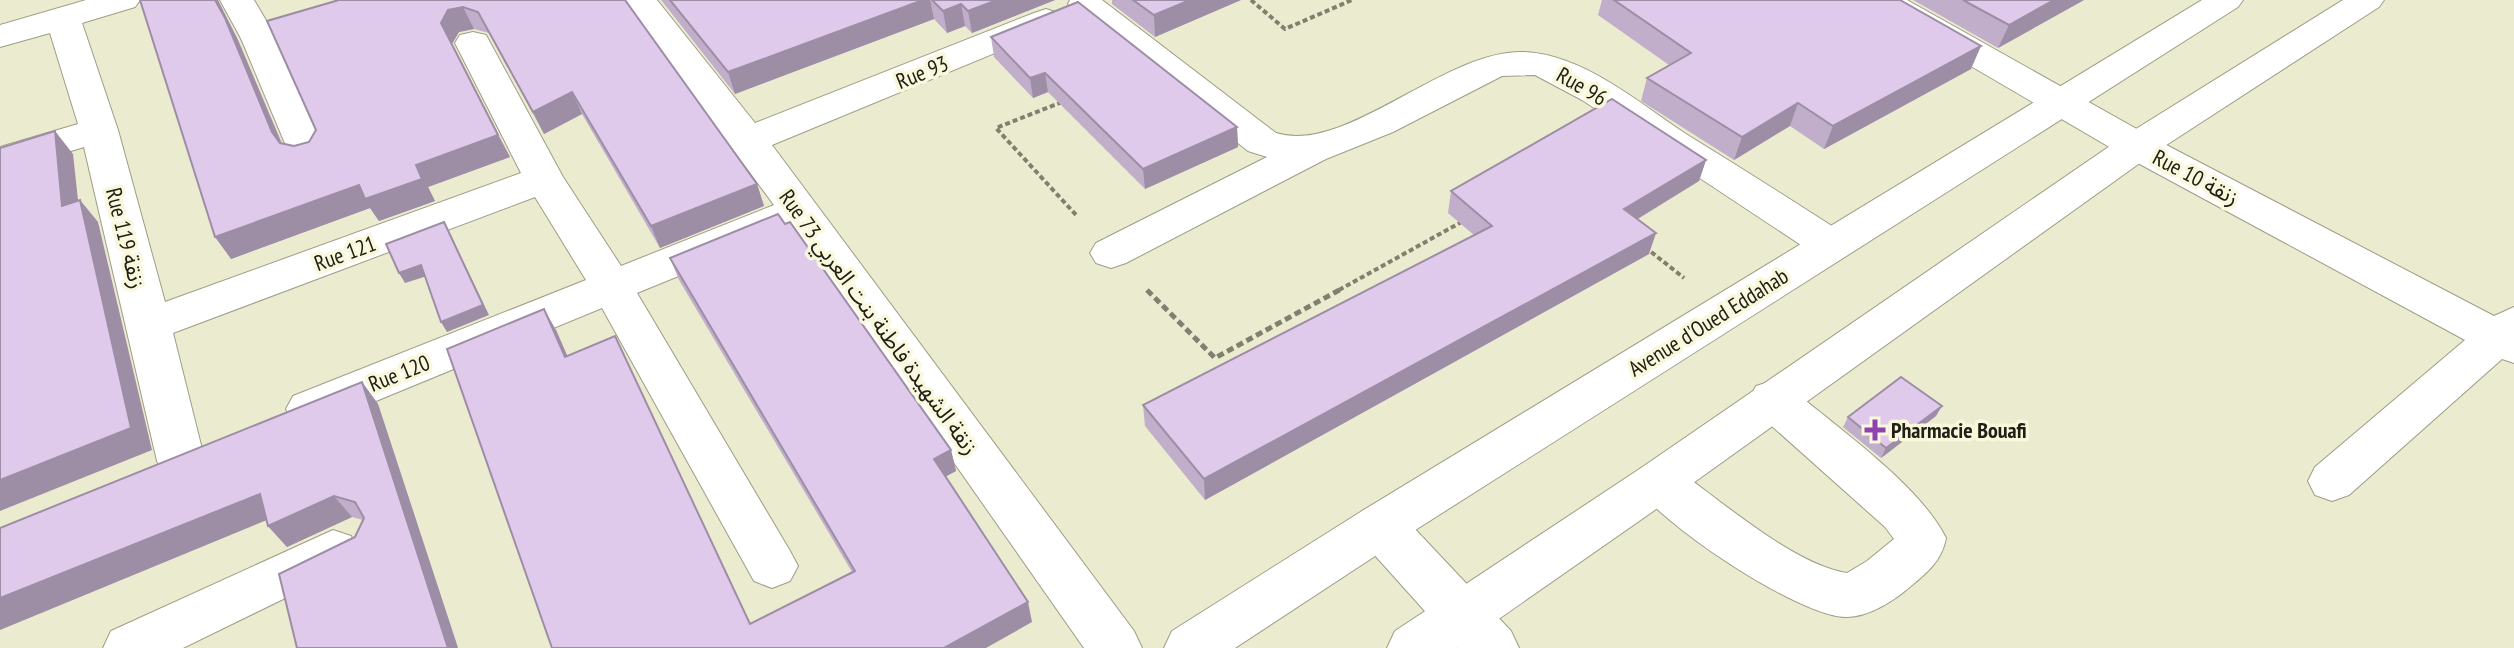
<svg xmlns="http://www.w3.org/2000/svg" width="2514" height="648" font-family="'PT Sans Narrow','Noto Sans Arabic',sans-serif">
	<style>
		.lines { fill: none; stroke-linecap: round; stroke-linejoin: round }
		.pedestrian-casing { stroke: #9e9d85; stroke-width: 2 }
		.minor-casing { stroke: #9e9d85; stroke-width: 2 }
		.tertiary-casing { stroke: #9e9d85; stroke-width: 2 }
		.path-far1 { stroke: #80806e; stroke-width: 4; stroke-dasharray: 5 3; stroke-linecap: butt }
		.path { stroke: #80806e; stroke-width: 5; stroke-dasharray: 7 4; stroke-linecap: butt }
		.pedestrian { fill: #fff; fill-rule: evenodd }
		.minor { fill: #fff; fill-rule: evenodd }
		.tertiary { fill: #fff; fill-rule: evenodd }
		.wall { fill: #c1aecb }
		.shaded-wall { fill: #9d8da5 }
		.building { fill: #e0caec; stroke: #9d8da5; stroke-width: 2 }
		.poi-dot { fill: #8e41b1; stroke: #f9f8dd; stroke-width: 3 }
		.labels { text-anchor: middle; stroke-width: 7; stroke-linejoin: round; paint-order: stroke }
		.street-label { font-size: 22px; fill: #202016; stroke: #f9f8dd }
		.poi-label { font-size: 22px; font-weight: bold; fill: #202016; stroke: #f9f8dd; text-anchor: start }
	</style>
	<rect width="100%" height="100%" fill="#ebebd0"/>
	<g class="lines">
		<g class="pedestrian-casing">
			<polygon id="pedestrian" points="257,26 269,29 274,36 327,153 321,162 308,165 295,162 289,153 240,36 245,29"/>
		</g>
		<g class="minor-casing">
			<g id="minor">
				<polygon points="86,0 140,0 135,7 82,23 118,130 165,302 521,173 455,43 460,35 473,32 486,35 563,177 621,266 774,205 622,0 657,0 755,123 1034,13 1046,9 1058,13 1064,20 1058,27 772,145 1134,631 1142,648 1084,648 791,230 637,293 790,551 798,566 790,581 772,588 754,581 602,308 325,422 309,427 293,422 286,409 293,396 586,280 535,197 173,333 205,461 198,475 181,480 164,475 157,461 84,147 0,173 0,147 78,124 50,33 0,47 0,25"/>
				<polygon points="220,0 254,0 267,22 340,0 394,0 389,7 257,47 244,44"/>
				<path d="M1070,0h32l174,133c71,22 170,-85 249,-81 59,3 114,51 161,82 54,33 107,67 160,101l6,10 -6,10 -15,4 -15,-4 -234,-155 -47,-25 -33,1 -109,56 -67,27 -200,104 -15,5 -15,-5 -6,-10 6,-10 171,-86 -19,-6 -175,-140 -5,-7z"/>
				<polygon points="1865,0 1907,0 2151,137 2494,316 2514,307 2514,363 2502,359 2349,495 2332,501 2315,495 2308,481 2315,467 2465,340 2123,155 1870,7"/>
				<path d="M1772,381l16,5c48,41 131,98 158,152 -4,22 -18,34 -35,48 -16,14 -42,31 -65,31 -45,1 -193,-97 -212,-135l7,-14 17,-6 17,6c45,32 119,97 172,105l20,-12 27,-22 -9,-12 -129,-115 -7,-13 7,-13z"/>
				<polygon points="1380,505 1398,511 1511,631 1519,648 1458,648 1362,541 1355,526 1362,511"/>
				<polygon points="333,530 351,536 358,551 351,566 183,648 103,648 111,631"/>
			</g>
		</g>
		<g class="tertiary-casing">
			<g id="tertiary">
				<polygon points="2202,0 2243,0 2238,7 1398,541 1235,648 1164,648 1172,631 1362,511"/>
				<polygon points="2343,0 2384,0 2379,7 2151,155 1675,496 1457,648 1387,648 1395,631 1641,468 2123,137"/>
			</g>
		</g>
		<g class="path-far1">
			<polyline points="1251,0 1285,29 1352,0"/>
			<polyline points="1062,102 996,128 1077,216"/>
			<polyline points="1645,247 1684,278"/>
			<polyline points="1339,290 1465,220"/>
		</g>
		<polyline class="path" points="1147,290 1215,358 1343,288"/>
		<use href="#pedestrian" class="pedestrian"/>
		<use href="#minor" class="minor"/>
		<use href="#tertiary" class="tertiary"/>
	</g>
	<g class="wall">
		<polygon points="339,0 625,0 757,184 764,206 660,248 582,114 544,134 489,33 474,29 459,32 452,44 510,157 428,187 435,201 379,221 370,208 231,259 217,1 238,40 282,143 294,146 309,142 316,130"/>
		<polygon points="661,0 1055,0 972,33 965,26 947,33 934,19 735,94"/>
		<polygon points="1112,0 1241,0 1155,37 1112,4"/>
		<polygon points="1602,0 1900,0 1971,69 1824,149 1790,126 1734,160 1641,101 1647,78 1669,65 1598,15"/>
		<polygon points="1913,0 2084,0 1998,48"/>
		<polygon points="991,37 1237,127 1238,147 1145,189 1048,92 1033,98 994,57"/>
		<polygon points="1706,160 1699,181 1638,219 1649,254 1205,500 1145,426 1143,405 1474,235 1448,213 1451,191"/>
		<polygon points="670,258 951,450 956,471 945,477 1032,622 552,648 556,330 567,356 750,624 852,572 679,280"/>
		<polygon points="362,382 378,404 458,648 355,537 363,520 352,517 287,547 268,526 266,521"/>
		<polygon points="1936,416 1881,458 1843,427 1848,417"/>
	</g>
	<g class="shaded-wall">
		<polygon points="215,0 218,0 238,40 286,154 272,132"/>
		<polygon points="923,0 930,0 934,19 735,94 728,72"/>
		<polygon points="997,0 1055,0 972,33 968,11"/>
		<polygon points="1190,0 1241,0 1155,37 1154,15"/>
		<polygon points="2054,0 2084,0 1998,48 2009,25"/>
		<polygon points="961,4 965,26 947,33 943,11"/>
		<polygon points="463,7 474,29 459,32 452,44 441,23 448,10"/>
		<polygon points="1981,46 1971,69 1824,149 1833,126"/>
		<polygon points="1045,73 1048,92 1033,98 1030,78"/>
		<polygon points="572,92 582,114 544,134 533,112"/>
		<polygon points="1798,103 1790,126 1734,160 1742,137"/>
		<polygon points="1237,127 1238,147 1145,189 1143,169"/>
		<polygon points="55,131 73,154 81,228 62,206"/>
		<polygon points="498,135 510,157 428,187 435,201 379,221 370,208 231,259 215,237"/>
		<polygon points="1706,160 1699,181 1619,230 1624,209"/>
		<polygon points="757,184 764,206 660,248 651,226"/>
		<polygon points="80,200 98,222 152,450 0,511 0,480"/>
		<polygon points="444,222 489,315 447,332 441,322"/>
		<polygon points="1656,233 1649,254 1205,500 1204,479"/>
		<polygon points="421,265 427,276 405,283 399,273"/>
		<polygon points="544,309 556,330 577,378 565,357"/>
		<polygon points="362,382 378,404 458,648 448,648"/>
		<polygon points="1942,406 1936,416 1881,458 1886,448"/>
		<polygon points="951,450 956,471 939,480 934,459"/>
		<polygon points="260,494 279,515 0,630 0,598"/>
		<polygon points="334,496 352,517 287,547 268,526"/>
		<polygon points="1028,602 1032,622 986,648 944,648"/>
	</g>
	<g class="building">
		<polygon points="140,0 215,0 225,18 272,132 280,143 294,146 309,142 316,130 267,21 339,0 625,0 757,184 651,226 572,92 533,112 478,12 463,7 448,10 441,23 498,135 416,165 422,179 365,199 359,185 215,237"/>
		<polygon points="670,0 923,0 728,72"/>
		<polygon points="932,0 997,0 968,11 961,4 943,11"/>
		<polygon points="1133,0 1190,0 1154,15"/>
		<polygon points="1614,0 1900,0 1981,46 1833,126 1798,103 1742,137 1647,78 1691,53"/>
		<polygon points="1963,0 2054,0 2009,25"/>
		<polygon points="1078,2 1237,127 1143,169 1045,73 1030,78 991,37"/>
		<polygon points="1612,99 1706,160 1624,209 1656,233 1204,479 1143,405 1492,226 1451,191"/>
		<polygon points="55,131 62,206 80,200 131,428 0,480 0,148"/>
		<polygon points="778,214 785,224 790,222 951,450 934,459 1028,602 944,648 552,648 447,349 544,309 565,357 615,336 750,624 855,571 670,258"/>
		<polygon points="444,222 483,305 441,322 421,265 399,273 386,244"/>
		<polygon points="1901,377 1942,406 1886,448 1848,417"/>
		<polygon points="362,382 448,648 297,648 279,574 355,537 364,518 355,502 334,496 268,526 260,494 0,598 0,528"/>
	</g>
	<path class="poi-dot" d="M1871 418h8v8h8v8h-8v8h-8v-8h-8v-8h8z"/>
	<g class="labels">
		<g class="street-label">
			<text transform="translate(922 72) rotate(-22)" y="8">Rue 93</text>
			<text transform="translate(1582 86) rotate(30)" y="8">Rue 96</text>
			<text transform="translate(2196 177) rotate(28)" y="8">Rue 10 زنقة</text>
			<text transform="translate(126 238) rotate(76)" y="8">Rue 119 زنقة</text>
			<text transform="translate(345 253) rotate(-20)" y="8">Rue 121</text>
			<text transform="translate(879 322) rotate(54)" y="8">Rue 73 زنقة الشهيدة فاطنة بنت العربي</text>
			<text transform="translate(1708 322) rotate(-32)" y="8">Avenue d'Oued Eddahab</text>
			<text transform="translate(399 373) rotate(-22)" y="8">Rue 120</text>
		</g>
		<g class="poi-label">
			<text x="1891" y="438">Pharmacie Bouafi</text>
		</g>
	</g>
</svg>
